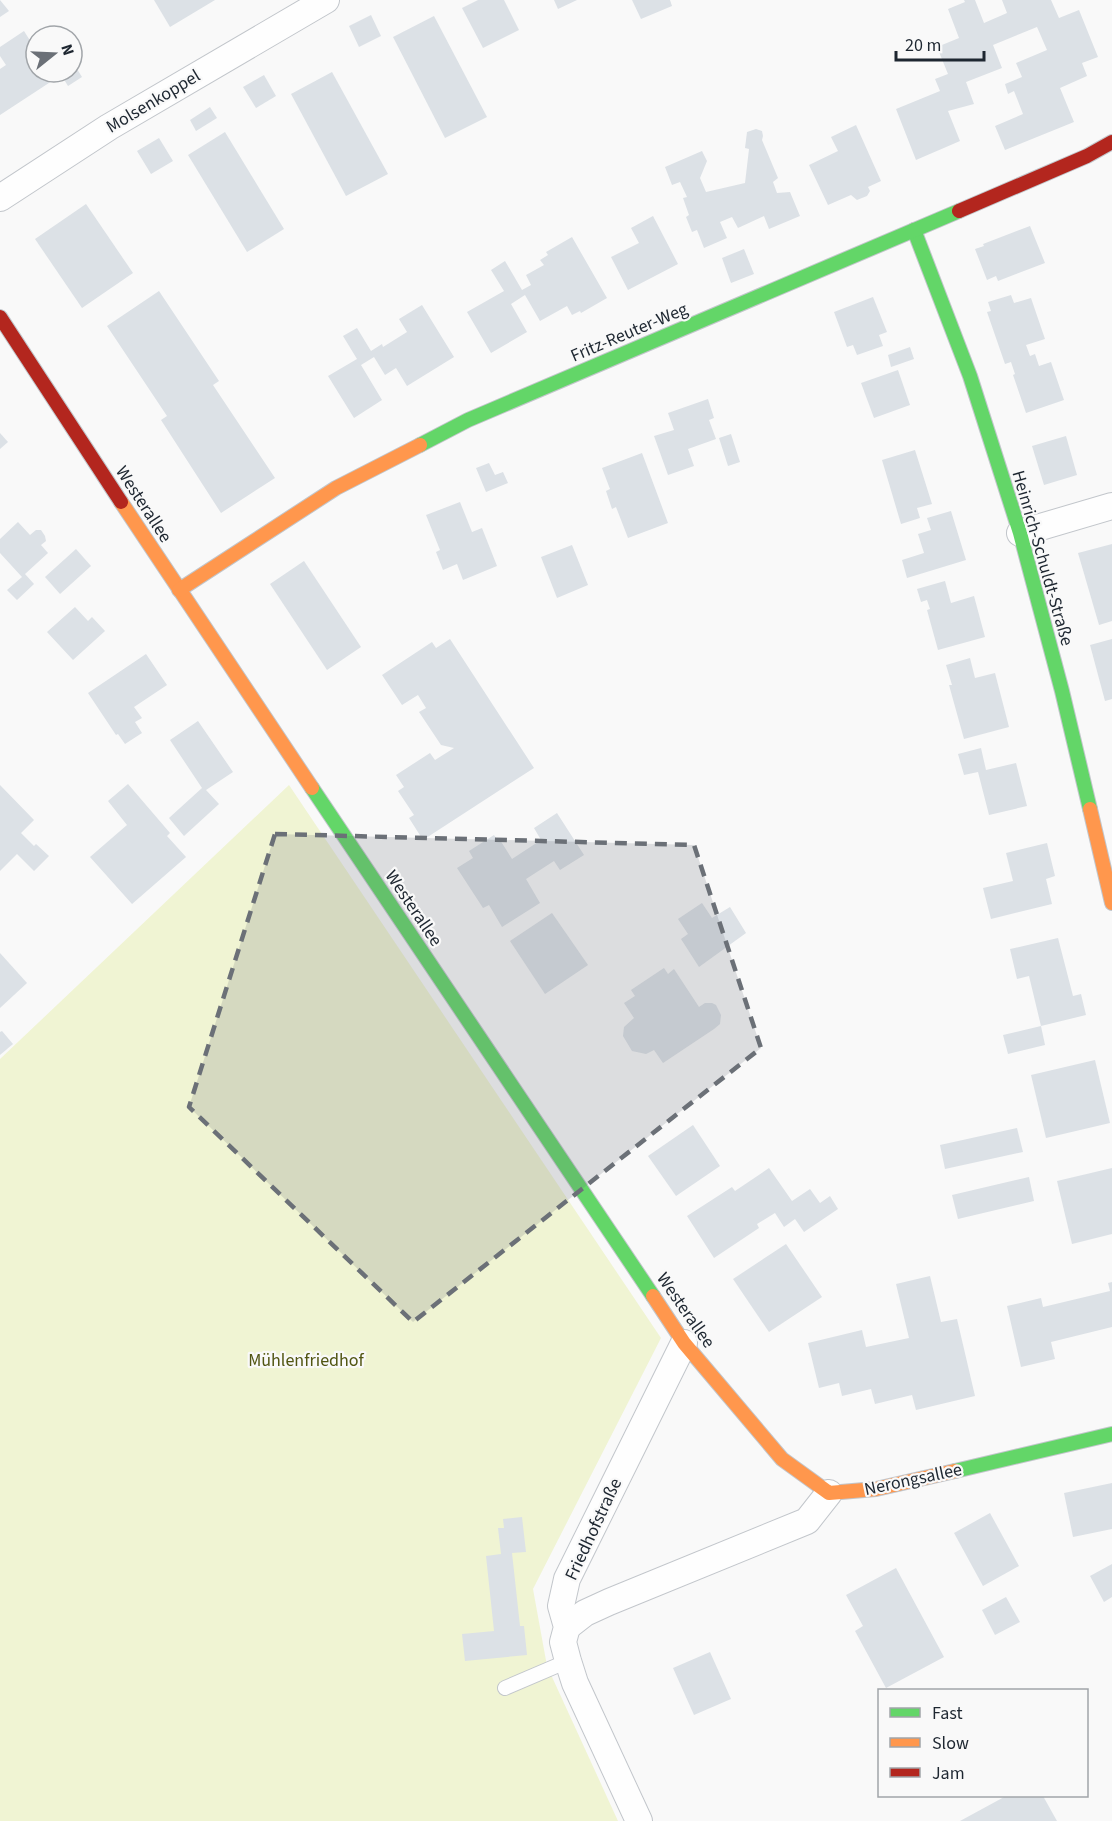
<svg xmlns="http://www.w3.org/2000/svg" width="1112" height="1821" font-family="'Source Sans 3',sans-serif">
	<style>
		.green { fill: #f0f4d3 }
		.building { fill: #dce1e6 }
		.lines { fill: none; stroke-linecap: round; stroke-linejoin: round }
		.lane-casing { stroke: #c2c6cb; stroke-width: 16 }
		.street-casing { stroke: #c2c6cb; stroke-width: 28 }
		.fast-casing { stroke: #c2c6cb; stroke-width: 16 }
		.slow-casing { stroke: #c2c6cb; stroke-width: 16 }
		.jam-casing { stroke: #c2c6cb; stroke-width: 16 }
		.lane { stroke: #fefefe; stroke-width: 14 }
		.street { stroke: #fefefe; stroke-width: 26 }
		.fast { stroke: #63d668; stroke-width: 14 }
		.slow { stroke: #ff974d; stroke-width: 14 }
		.jam { stroke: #b3261e; stroke-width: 14 }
		.marked { fill: #6b7077; fill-opacity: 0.2; stroke: #6b7077; stroke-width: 4.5; stroke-dasharray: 12 8; stroke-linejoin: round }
		.labels { text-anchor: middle; stroke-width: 4.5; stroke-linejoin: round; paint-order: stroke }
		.street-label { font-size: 18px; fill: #1e2731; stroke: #f9f9f9 }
		.park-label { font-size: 18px; fill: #525613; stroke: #f9f9f9 }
	</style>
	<rect width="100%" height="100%" fill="#f9f9f9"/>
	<polygon class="green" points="289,785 661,1338 533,1589 547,1666 618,1821 0,1821 0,1059"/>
	<g class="building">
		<polygon points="0,0 9,11 0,17"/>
		<polygon points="154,0 215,0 170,27"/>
		<polygon points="478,0 504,0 519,30 483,48 462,8"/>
		<polygon points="554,0 577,0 558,9"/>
		<polygon points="632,0 670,0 672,6 641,19"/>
		<polygon points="964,0 975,0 984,23 1007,13 1002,0 1051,0 1059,18 1079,10 1098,57 1082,63 1087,76 1060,88 1074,122 1005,150 995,126 1023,114 1014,91 1008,94 1005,84 1022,77 1016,63 1047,50 1037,27 993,45 1002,68 966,82 974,104 948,111 960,141 916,160 896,109 940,91 935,79 948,74 937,47 959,38 948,9 965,2"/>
		<polygon points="371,15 381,36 359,47 349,26"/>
		<polygon points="434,16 487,117 445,138 393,37"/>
		<polygon points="24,31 36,50 36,72 72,72 72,61 82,77 68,86 60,73 54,77 55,79 0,115 0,69 6,65 0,56 0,47"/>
		<polygon points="332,72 388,174 346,196 291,94"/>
		<polygon points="264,75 276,96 256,108 243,87"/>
		<polygon points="210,107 217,118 196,131 190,120"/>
		<polygon points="856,125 881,181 868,187 870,191 867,196 857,200 851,195 828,205 809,165 838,151 831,137"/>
		<polygon points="756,129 762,131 763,136 762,140 778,178 773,182 777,193 790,192 800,216 769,229 764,216 738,228 732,217 720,222 727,238 704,248 697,230 692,232 686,217 689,215 683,198 687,197 680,182 672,185 665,167 702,151 707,161 700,178 706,192 745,183 749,149 745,148 747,132"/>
		<polygon points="225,132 284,229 247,252 188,155"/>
		<polygon points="159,138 173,161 151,174 137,151"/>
		<polygon points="86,204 133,273 82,308 35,239"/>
		<polygon points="653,216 678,264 628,290 611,257 639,243 631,228"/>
		<polygon points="1030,226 1045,263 998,281 996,276 987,280 975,249 984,246 983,244"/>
		<polygon points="572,237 607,298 581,313 580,311 572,315 567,306 540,321 525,295 511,304 527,332 491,353 467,312 504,291 491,270 505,261 522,290 531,285 526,275 544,265 540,260 548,255 546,252"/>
		<polygon points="744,249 754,274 731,283 722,258"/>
		<polygon points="159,291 219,381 213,385 275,478 221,513 161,420 167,416 107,326"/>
		<polygon points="1011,295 1014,303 1031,298 1045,339 1026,345 1030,356 1035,354 1039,366 1051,362 1064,400 1026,413 1013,375 1015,374 1011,362 1005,364 987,312 991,311 988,302"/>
		<polygon points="873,297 887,332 879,335 883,346 857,355 853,345 847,347 834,312"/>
		<polygon points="422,305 454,357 407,386 396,368 385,375 374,357 361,365 382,400 354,418 328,376 357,359 343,336 357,328 371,351 382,344 383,347 407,332 399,319"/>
		<polygon points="910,347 914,359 891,367 888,355"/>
		<polygon points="898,370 910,405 874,418 861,383"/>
		<polygon points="708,399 714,418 709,420 716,439 688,449 694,466 668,475 654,436 674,430 668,413"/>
		<polygon points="0,433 8,442 0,449"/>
		<polygon points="731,434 740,462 728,466 719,438"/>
		<polygon points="1066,436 1077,475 1044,485 1032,446"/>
		<polygon points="915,450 932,504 917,508 920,518 901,524 882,460"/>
		<polygon points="642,453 668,523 628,538 616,507 612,509 606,491 610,489 602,468"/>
		<polygon points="489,463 495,475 503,472 508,483 486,492 476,468"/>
		<polygon points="460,502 472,532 482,528 497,566 463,580 457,564 443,570 436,552 440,550 426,515"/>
		<polygon points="951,511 966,560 907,578 902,560 924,553 918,534 931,530 927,518"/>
		<polygon points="18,522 30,535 36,530 41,530 45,536 46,541 41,545 48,553 25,574 34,584 17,600 7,590 22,577 0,553 0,539"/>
		<polygon points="1112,544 1112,621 1099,625 1078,553"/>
		<polygon points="572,545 588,585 557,598 541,557"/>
		<polygon points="76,549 91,566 60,594 45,577"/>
		<polygon points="304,561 361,647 327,670 270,584"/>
		<polygon points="945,581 951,603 974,596 985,637 938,650 927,610 930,609 927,600 921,602 917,589"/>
		<polygon points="75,607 88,621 92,617 105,631 73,660 47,632"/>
		<polygon points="450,639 534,768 423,840 409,818 414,815 398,791 404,787 396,775 430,753 435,760 454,748 441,745 419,712 426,708 418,695 402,705 382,675 432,642 436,648"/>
		<polygon points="1112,639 1112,699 1105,701 1090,645"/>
		<polygon points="146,654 167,685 134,707 142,718 135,722 142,733 125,744 118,734 116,735 88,693"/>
		<polygon points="970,658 975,678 995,673 1009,727 964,739 949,685 952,685 946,665"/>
		<polygon points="198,721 233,772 206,790 219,804 184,836 169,818 202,788 170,740"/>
		<polygon points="981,748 986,770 1016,763 1027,806 989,815 978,772 964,775 958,754"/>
		<polygon points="128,784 170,833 167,836 186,857 132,904 90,857 127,825 108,801"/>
		<polygon points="0,785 34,820 21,833 34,846 36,844 49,856 34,871 17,854 0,871"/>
		<polygon points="557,813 584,855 560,870 554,861 526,879 540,903 502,927 489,905 483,908 457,868 473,858 469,851 494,835 498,841 500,840 512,859 541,840 534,828"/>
		<polygon points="1047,843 1055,876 1046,879 1052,904 991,919 983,888 1013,881 1006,853"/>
		<polygon points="702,903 712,918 730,907 746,933 699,967 681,939 688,934 678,919"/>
		<polygon points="552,913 588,965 545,994 510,941"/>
		<polygon points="1058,938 1073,996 1081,994 1086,1015 1041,1026 1029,976 1017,979 1010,949"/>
		<polygon points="0,953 27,983 0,1008"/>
		<polygon points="664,968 668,974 674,969 699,1007 705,1003 712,1003 716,1005 721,1015 720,1024 714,1029 663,1063 654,1050 646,1054 632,1051 623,1036 624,1027 634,1018 624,1003 635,996 631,990"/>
		<polygon points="1041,1026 1045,1045 1008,1054 1003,1035"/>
		<polygon points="2,1031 13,1044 0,1055 0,1032"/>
		<polygon points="1095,1060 1110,1123 1046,1138 1031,1075"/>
		<polygon points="693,1125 720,1166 676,1196 648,1156"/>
		<polygon points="1017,1128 1023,1152 945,1169 940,1145"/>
		<polygon points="769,1168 792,1201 810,1189 820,1203 830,1196 838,1209 804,1232 795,1219 784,1227 775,1213 757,1224 759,1228 714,1258 687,1216 732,1187 735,1191"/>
		<polygon points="1112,1168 1112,1234 1072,1244 1057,1181"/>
		<polygon points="1029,1177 1034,1201 958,1219 952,1195"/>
		<polygon points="786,1244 822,1297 769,1332 733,1279"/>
		<polygon points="930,1276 941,1322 957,1319 975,1396 916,1410 912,1395 875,1404 871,1389 842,1396 839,1383 819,1388 808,1343 862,1330 866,1347 909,1338 896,1284"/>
		<polygon points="1112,1282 1112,1327 1051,1342 1055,1359 1021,1367 1007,1306 1041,1298 1043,1307 1110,1291 1108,1283"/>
		<polygon points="1112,1483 1112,1529 1073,1537 1064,1493"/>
		<polygon points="990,1513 1019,1566 983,1586 954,1533"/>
		<polygon points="522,1517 526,1552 512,1553 520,1626 524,1626 527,1655 465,1661 462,1634 494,1631 486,1556 501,1554 498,1528 504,1528 503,1519"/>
		<polygon points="1112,1564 1112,1597 1104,1602 1090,1576"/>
		<polygon points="896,1568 944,1657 886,1688 855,1631 863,1626 846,1595"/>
		<polygon points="1006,1597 1020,1622 995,1635 982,1610"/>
		<polygon points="710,1652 731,1699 694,1715 673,1668"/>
		<polygon points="1006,1796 1043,1796 1057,1821 960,1821"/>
	</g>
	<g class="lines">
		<g class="lane-casing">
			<polyline id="lane" points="505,1688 568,1661"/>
		</g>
		<g class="street-casing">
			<g id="street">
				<polyline points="0,198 109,127 326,0"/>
				<polyline points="1020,533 1112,506"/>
				<polyline points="567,1627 585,1613 609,1602 807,1521 829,1493"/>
				<polyline points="639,1821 575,1683 568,1661 563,1642 567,1627 561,1606 567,1579 684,1343"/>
			</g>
		</g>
		<g class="fast-casing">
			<g id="fast">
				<polyline points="914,230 970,376 1020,533 1062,691 1090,809"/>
				<polyline points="420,445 468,420 959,211"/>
				<polyline points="312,788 653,1296"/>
				<polyline points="955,1471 1112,1434"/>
			</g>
		</g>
		<g class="slow-casing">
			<g id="slow">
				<polyline points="121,502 312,788"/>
				<polyline points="179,590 336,488 420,445"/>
				<polyline points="1090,809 1112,903"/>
				<polyline points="653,1296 684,1343 782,1459 829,1493 876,1489 955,1471"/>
			</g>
		</g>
		<g class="jam-casing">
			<g id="jam">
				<polyline points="959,211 1087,156 1112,142"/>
				<polyline points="0,317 121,502"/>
			</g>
		</g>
		<use href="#lane" class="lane"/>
		<use href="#street" class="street"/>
		<use href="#fast" class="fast"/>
		<use href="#slow" class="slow"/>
		<use href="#jam" class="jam"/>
	</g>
	<path class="marked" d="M275,834l419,11 67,203 -348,274 -224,-215z"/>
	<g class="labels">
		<g class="street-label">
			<text transform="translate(153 101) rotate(-31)" y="6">Molsenkoppel</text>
			<text transform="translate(629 332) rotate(-23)" y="6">Fritz-Reuter-Weg</text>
			<text transform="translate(144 504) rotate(57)" y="6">Westerallee</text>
			<text transform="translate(1043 558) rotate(74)" y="6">Heinrich-Schuldt-Straße</text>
			<text transform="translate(414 908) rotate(56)" y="6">Westerallee</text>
			<text transform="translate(686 1310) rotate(55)" y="6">Westerallee</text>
			<text transform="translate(913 1479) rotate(-12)" y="6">Nerongsallee</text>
			<text transform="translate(593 1529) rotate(-65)" y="6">Friedhofstraße</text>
		</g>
		<g class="park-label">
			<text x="306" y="1366">Mühlenfriedhof</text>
		</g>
	</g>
	<rect x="878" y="1689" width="210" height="108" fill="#f9f9f9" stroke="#a1a5a9" stroke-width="1.5"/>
	<rect x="890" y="1708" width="30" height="9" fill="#63d668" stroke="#a1a5a9" stroke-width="1.5"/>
	<text x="932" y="1719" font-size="18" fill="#1e2731">Fast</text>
	<rect x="890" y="1738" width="30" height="9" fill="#ff974d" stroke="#a1a5a9" stroke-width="1.5"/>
	<text x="932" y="1749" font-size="18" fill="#1e2731">Slow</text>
	<rect x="890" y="1768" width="30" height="9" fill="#b3261e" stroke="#a1a5a9" stroke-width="1.5"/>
	<text x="932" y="1779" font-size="18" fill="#1e2731">Jam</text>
	<g transform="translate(54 54) rotate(72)"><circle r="28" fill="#f9f9f9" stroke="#a1a5a9" stroke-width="1.5"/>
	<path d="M0-4.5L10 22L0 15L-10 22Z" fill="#6b7077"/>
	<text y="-9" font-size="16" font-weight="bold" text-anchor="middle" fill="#1e2731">N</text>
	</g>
	<path d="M896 51v9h88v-9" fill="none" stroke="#1e2731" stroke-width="3"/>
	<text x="905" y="51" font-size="18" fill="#1e2731" stroke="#f9f9f9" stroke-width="4.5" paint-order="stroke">20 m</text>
</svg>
